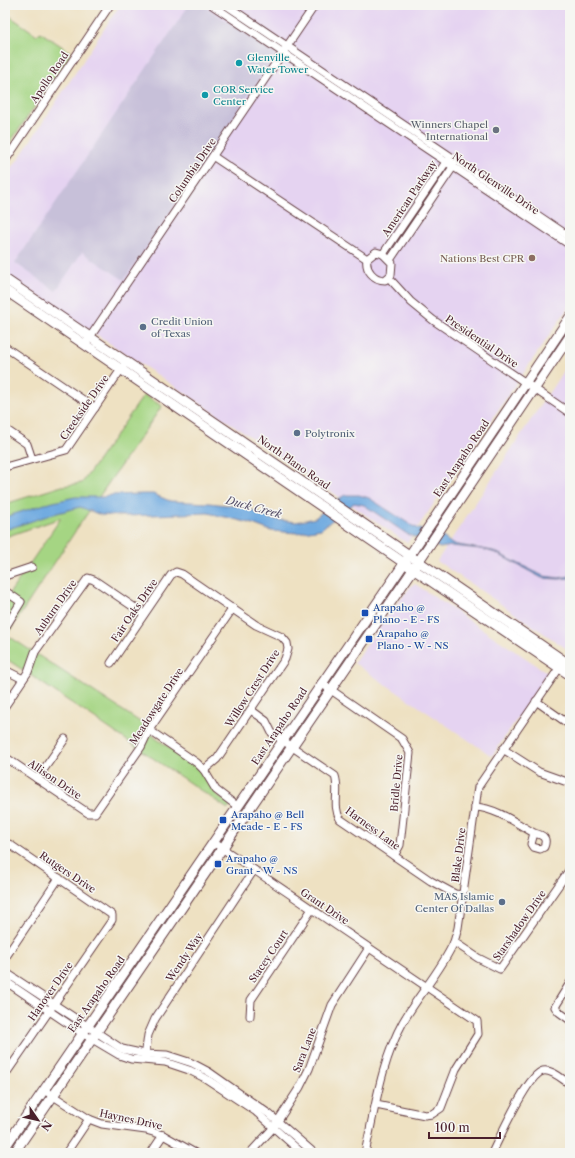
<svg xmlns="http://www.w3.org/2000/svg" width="575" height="1158" font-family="'Libre Caslon Text',serif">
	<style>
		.built { fill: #e5d3f1 }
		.industrial { fill: #c7c0d9 }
		.green { fill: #a5d583; stroke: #787a57 }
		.water { fill: #70aae0; stroke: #5d6486 }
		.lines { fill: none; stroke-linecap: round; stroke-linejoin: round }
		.minor-casing { stroke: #633c42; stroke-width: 9 }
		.major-casing { stroke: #633c42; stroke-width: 11 }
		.minor { stroke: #fff; stroke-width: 7 }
		.major { stroke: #fff; stroke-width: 9 }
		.culture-dot { fill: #0f9aa8; stroke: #f6f6f2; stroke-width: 1.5 }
		.worship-dot { fill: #6b7280; stroke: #f6f6f2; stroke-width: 1.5 }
		.education-dot { fill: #8d6e63; stroke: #f6f6f2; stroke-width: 1.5 }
		.service-dot { fill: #5c6f8a; stroke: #f6f6f2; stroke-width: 1.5 }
		.transit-dot { fill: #1a4fb4; stroke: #f6f6f2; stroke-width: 1.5 }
		.labels { text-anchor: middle; stroke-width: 3; stroke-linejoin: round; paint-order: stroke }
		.culture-label { font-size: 10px; fill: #0d838f; stroke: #f6f6f2; text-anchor: start }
		.street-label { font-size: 10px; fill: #4a1f2b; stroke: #f6f6f2 }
		.worship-label { font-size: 10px; fill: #5b616d; stroke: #f6f6f2; text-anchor: end }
		.education-label { font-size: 10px; fill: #785e54; stroke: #f6f6f2; text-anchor: end }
		.service-label { font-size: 10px; fill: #4e5e75; stroke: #f6f6f2; text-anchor: start }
		.transit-label { font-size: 10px; fill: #164399; stroke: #f6f6f2; text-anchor: start }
		.water-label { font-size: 11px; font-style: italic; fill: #57506a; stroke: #f6f6f2 }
	</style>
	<rect width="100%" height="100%" fill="#f6f6f2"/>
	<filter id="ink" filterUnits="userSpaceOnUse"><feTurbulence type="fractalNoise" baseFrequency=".025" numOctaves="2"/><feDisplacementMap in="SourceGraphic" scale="8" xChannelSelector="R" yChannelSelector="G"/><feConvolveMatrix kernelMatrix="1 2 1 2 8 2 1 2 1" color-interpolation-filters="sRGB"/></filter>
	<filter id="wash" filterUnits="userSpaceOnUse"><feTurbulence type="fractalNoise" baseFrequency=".012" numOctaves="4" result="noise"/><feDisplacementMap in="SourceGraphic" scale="16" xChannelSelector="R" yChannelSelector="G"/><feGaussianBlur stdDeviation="0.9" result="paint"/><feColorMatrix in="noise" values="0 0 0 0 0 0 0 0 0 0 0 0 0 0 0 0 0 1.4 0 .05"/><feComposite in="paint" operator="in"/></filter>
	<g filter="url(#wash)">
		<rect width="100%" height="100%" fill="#eee1c2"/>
		<g class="built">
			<polygon points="120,5 570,5 570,305 407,543 245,433 5,274 5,174 18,160"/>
			<polygon points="570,361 570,651 437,561"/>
			<polygon points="415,584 548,673 492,756 354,663 385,619 412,585"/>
		</g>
		<polygon class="industrial" points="189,5 203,5 276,54 124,280 82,252 56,291 15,263"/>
		<g class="green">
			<polygon points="5,13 37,35 40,32 69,51 69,56 5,150"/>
			<polygon points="144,395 162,406 78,527 7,635 148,727 154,737 199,768 218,796 231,806 228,809 5,658 5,600 61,518 5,537 5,504 62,486 82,483"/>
		</g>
		<polygon class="water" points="141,494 153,494 170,501 209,503 245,507 271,519 296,522 315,518 337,500 345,495 359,495 369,498 414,527 443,537 452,544 493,551 543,576 559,578 570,576 570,578 559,579 542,578 496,553 482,549 451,546 440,548 407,534 364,505 354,503 321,529 297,533 271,531 250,523 208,513 125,516 101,515 80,507 50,515 5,530 5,517 45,504 75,497 105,497 111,495"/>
	</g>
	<g filter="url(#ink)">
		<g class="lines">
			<g class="minor-casing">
				<g id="minor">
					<polyline points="212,5 570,245"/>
					<polyline points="226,5 570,237"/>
					<polyline points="214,157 367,259"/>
					<polyline points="5,161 110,5"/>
					<path d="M376,252l7,2 9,9 -1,12 -6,5c-11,0 -20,-10 -18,-21z"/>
					<polyline points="383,254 446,162 454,158 453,167 390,260"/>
					<polyline points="389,278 411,302 433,320 570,413"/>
					<polyline points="88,340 315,5"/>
					<polyline points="5,347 95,408"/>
					<polyline points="5,429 27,444 32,459"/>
					<polyline points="5,467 66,450 124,365"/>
					<polyline points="5,576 32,567"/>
					<polyline points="5,591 21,602 5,628"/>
					<polyline points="111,663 171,575 176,572 182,574 256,625 282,637 287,643 288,649 285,659 217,759 204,770"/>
					<polyline points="5,670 23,679"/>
					<polyline points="321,683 402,739 410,753 400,845 394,856"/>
					<polyline points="536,701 570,725"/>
					<polyline points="5,706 28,672 35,652 88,578 94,580 144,614"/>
					<path d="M251,710l15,11 6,12 63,43c5,14 -3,30 5,43l91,62 24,13 8,1"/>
					<polyline points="149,730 197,763 204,770 216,790 237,806"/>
					<polyline points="503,749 539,772 570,783"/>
					<polyline points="5,757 88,813 95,813 141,747 149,730 233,608"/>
					<polyline points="37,779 65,739"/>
					<path d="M475,807c21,1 41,16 59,26 8,2 14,4 10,14l-4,2 -7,-2 -2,-3 3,-11"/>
					<polyline points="213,842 477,1021 478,1034 456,1069 441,1108 432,1114 425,1115 376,1105"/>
					<polyline points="5,844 9,844 112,915 112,920 5,1075"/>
					<polyline points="454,942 478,958 500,969 570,869"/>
					<polyline points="5,958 59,878"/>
					<polyline points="5,972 122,1049 145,1054 167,1055 192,1063 209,1072 269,1114 314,1153"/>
					<polyline points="5,981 82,1033 119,1055 131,1059 165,1062 189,1070 205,1078 255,1111 302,1153"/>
					<polyline points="570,983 555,1007 559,1012 570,1020"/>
					<polyline points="250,1016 251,1000 312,909"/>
					<polyline points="145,1057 148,1035 155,1019 254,870"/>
					<polyline points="44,1090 89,1119 102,1124 146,1130 163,1135 195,1153"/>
					<polyline points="66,1153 89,1119"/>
					<polyline points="151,1153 163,1135"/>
					<polyline points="250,1153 274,1127 300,1087 309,1069 332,1005 369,948"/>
					<path d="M365,1153c10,-44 16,-91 38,-131 16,-28 38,-51 51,-80l4,-14 20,-141 84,-123"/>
					<path d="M492,1153c8,-16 36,-79 51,-82 9,-2 20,9 27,13"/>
				</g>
			</g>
			<g class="major-casing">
				<g id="major">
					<polyline points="5,279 570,665"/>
					<polyline points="5,290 413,569 570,675"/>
					<polyline points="5,1147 399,571 570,317"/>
					<polyline points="14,1153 408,577 570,336"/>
				</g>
			</g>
			<use href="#minor" class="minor"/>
			<use href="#major" class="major"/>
		</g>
	</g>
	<g class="culture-dot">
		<circle cx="239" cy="63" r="4"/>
		<circle cx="205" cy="95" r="4"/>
	</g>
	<circle class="worship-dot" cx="496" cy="130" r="4"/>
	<circle class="education-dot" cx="532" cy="258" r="4"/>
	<g class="service-dot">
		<circle cx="143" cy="327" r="4"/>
		<circle cx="297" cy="433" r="4"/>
		<circle cx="502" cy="902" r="4"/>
	</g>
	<g class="transit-dot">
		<rect x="361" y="609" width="8" height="8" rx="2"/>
		<rect x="365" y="635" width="8" height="8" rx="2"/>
		<rect x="219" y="816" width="8" height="8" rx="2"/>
		<rect x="214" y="860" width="8" height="8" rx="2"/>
	</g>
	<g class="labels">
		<g class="culture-label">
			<text x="247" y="61">Glenville<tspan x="247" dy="12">Water Tower</tspan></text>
			<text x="213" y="93">COR Service<tspan x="213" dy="12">Center</tspan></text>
		</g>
		<g class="street-label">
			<text transform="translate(49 77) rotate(-56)" y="4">Apollo Road</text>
			<text transform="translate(192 170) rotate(-56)" y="4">Columbia Drive</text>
			<text transform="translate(496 183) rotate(34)" y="4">North Glenville Drive</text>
			<text transform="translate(409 198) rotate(-56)" y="4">American Parkway</text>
			<text transform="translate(482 341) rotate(34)" y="4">Presidential Drive</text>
			<text transform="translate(84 407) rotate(-55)" y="4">Creekside Drive</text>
			<text transform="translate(461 458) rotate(-56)" y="4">East Arapaho Road</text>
			<text transform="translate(294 462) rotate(35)" y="4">North Plano Road</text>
			<text transform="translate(55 607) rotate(-55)" y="4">Auburn Drive</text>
			<text transform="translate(134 610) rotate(-56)" y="4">Fair Oaks Drive</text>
			<text transform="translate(252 688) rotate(-57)" y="4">Willow Crest Drive</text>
			<text transform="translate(156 706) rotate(-57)" y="4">Meadowgate Drive</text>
			<text transform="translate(279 726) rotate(-56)" y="4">East Arapaho Road</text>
			<text transform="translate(55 779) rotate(34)" y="4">Allison Drive</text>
			<text transform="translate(396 783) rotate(-85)" y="4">Bridle Drive</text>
			<text transform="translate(373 828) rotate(36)" y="4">Harness Lane</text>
			<text transform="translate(458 855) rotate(-83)" y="4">Blake Drive</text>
			<text transform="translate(68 872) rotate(34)" y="4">Rutgers Drive</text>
			<text transform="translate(325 906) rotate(34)" y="4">Grant Drive</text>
			<text transform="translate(519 925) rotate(-55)" y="4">Starshadow Drive</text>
			<text transform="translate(268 956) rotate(-56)" y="4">Stacey Court</text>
			<text transform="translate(184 957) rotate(-56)" y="4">Wendy Way</text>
			<text transform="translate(50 991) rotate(-55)" y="4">Hanover Drive</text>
			<text transform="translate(96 994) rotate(-55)" y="4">East Arapaho Road</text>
			<text transform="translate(304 1050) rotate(-69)" y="4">Sara Lane</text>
			<text transform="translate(131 1119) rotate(12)" y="4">Haynes Drive</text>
		</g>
		<g class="worship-label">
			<text x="488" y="128">Winners Chapel<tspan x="488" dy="12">International</tspan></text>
		</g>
		<g class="education-label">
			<text x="524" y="262">Nations Best CPR</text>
		</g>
		<g class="service-label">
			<text x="151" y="325">Credit Union<tspan x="151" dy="12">of Texas</tspan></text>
			<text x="305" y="437">Polytronix</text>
			<text x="494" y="900" text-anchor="end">MAS Islamic<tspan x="494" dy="12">Center Of Dallas</tspan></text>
		</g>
		<g class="transit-label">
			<text x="373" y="611">Arapaho @<tspan x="373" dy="12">Plano - E - FS</tspan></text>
			<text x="377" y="637">Arapaho @<tspan x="377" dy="12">Plano - W - NS</tspan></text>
			<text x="231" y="818">Arapaho @ Bell<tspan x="231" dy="12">Meade - E - FS</tspan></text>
			<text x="226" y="862">Arapaho @<tspan x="226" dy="12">Grant - W - NS</tspan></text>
		</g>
		<g class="water-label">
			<text transform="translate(254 507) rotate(15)" y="4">Duck Creek</text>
		</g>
	</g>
	<rect width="575" height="1158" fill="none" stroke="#f6f6f2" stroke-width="20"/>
	<g transform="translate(38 1120) rotate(124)" stroke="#f6f6f2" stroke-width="3" paint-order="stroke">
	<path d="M0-3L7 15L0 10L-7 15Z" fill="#4a1f2b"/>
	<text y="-6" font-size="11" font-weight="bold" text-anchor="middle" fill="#4a1f2b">N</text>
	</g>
	<path d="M429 1132v6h71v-6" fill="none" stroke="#4a1f2b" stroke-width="2"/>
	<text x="435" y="1132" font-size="12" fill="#4a1f2b" stroke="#f6f6f2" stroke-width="3" paint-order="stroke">100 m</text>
</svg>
